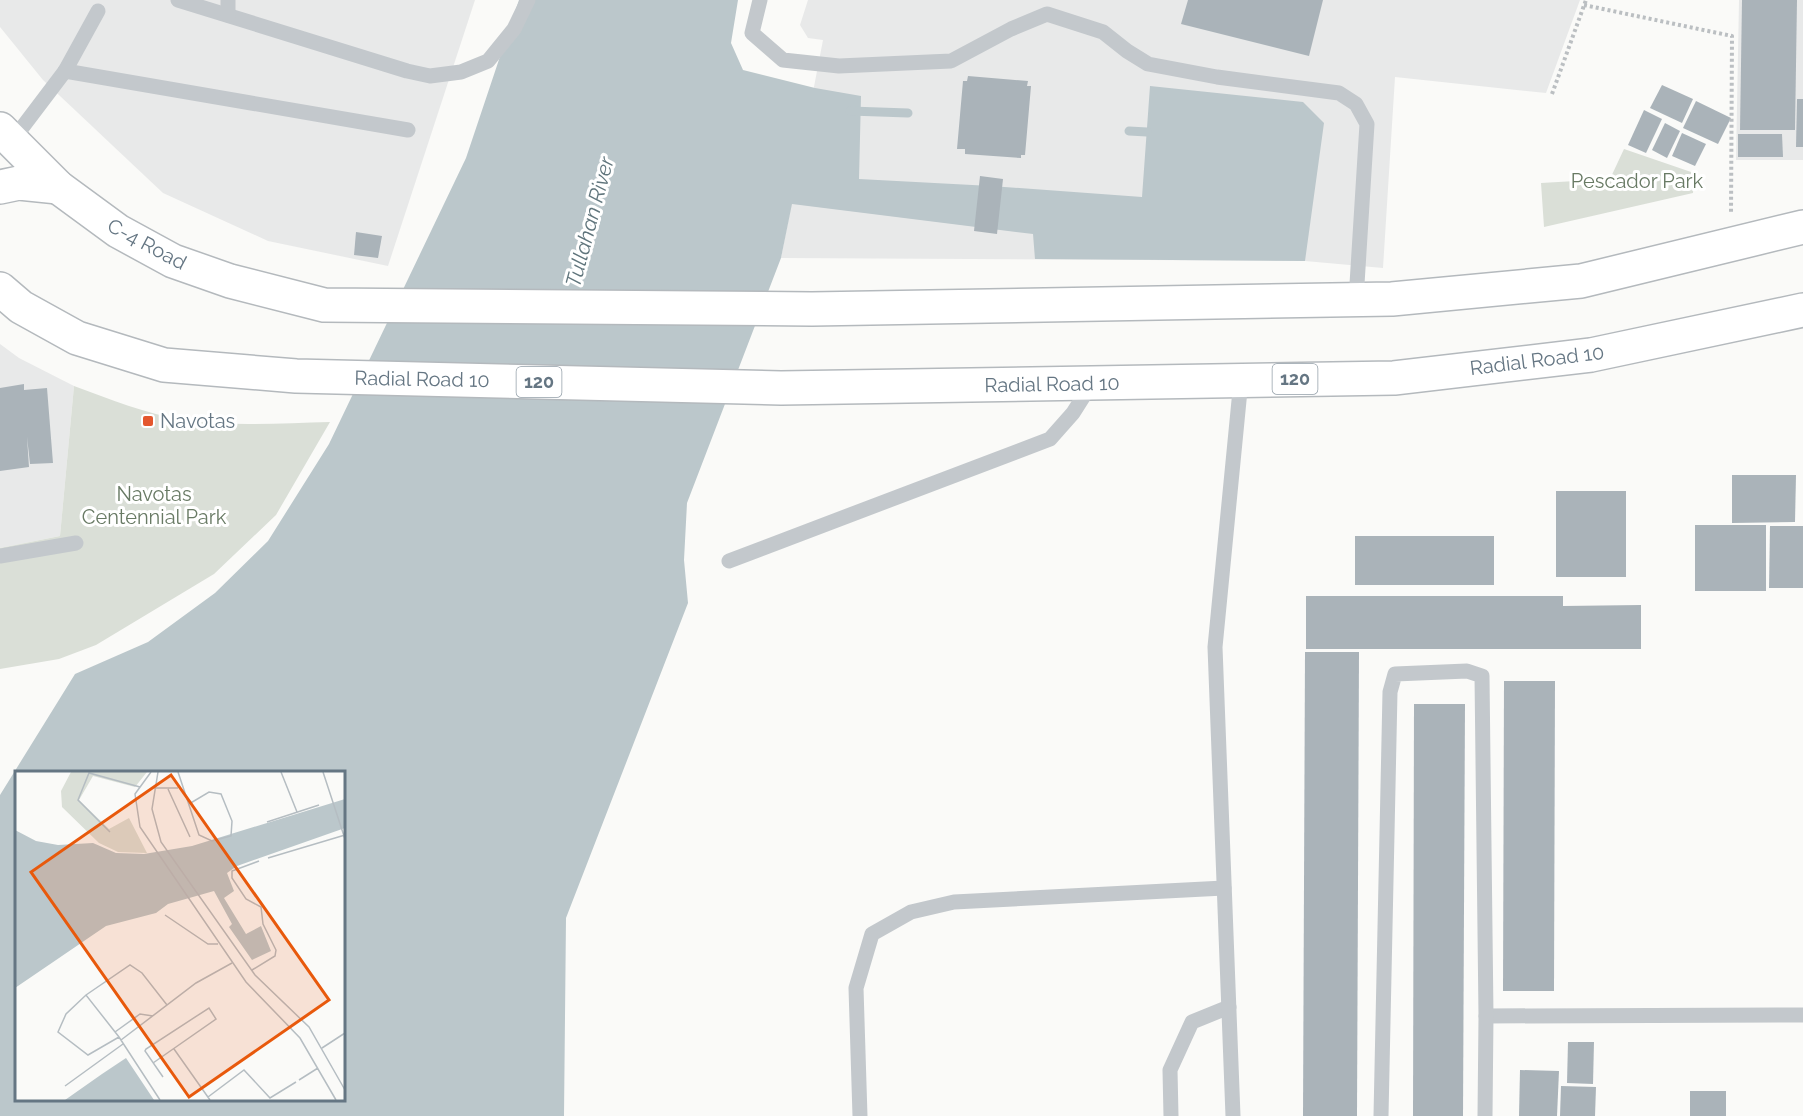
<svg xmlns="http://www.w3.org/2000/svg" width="1803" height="1116" font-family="Raleway,sans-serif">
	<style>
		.built { fill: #e8e9e9 }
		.green { fill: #dadfd7 }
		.water { fill: #bbc7cb; fill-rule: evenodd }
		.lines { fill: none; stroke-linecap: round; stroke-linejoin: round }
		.stream { stroke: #bbc7cb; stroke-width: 9 }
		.building { fill: #aab3b9 }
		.highway-casing { stroke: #b4b9bd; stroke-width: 36 }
		.path { stroke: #bbbfc2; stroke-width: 4; stroke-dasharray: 3 3; stroke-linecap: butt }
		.lane { stroke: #c3c8cc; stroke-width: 15 }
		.highway { stroke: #fff; stroke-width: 33 }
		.poi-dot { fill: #e4572e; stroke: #fff; stroke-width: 2 }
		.labels { text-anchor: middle; stroke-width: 6; stroke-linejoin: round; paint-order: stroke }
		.shield { fill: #fff; stroke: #939fa8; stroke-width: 1.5 }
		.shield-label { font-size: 18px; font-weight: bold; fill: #657683 }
		.park-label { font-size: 20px; fill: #687a64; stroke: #fff }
		.street-label { font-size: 20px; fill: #657683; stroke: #fff }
		.poi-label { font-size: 20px; fill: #657683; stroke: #fff; text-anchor: start }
		.water-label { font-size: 21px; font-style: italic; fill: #60757c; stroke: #fff }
		.inset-road { fill: none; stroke: #b5bdc2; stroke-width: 1.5 }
		.view { fill: #e8590c; fill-opacity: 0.15; stroke: #e8590c; stroke-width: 3 }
		.inset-edge { fill: none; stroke: #657683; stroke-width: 3 }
	</style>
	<rect width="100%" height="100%" fill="#fafaf8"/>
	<g class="built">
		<polygon points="0,0 475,0 388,266 268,241 163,193 43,80 0,27"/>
		<polygon points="808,0 1580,0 1546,93 1395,77 1383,268 1305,261 781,258 823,40 808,38 800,25"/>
		<polygon points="1739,0 1803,0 1803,160 1736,160"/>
		<polygon points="0,344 19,358 74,386 60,536 0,548"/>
	</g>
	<g class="green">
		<polygon points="1624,149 1694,173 1693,193 1544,227 1541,183 1610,179"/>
		<path d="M74,386c36,13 72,28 110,34 48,7 98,3 146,2l-54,93 -62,59 -118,71 -37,14 -59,10v-121l60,-12z"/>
	</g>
	<path class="water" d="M519,0h219l-7,43 12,27 72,18 46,8 -2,83 132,7 151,11 8,-111 153,16 21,21 -19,138 -270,-2 -2,-25 -241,-30 -11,54 -94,245 -3,57 4,43 -122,315 -2,198h-564v-321l75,-121 73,-32 67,-49 53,-52 61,-97 137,-286zM16,772h328v328h-328z"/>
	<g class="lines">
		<g class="stream">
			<polyline points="850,111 908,113"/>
			<polyline points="1129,131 1147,132"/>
		</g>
	</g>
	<g class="building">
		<polygon points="1188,0 1323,0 1309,56 1181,24"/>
		<polygon points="1742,0 1797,0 1795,130 1740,130"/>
		<polygon points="968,76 1028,81 1027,86 1031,86 1025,155 1021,155 1021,158 965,154 965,149 957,149 963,81 967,81"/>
		<polygon points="1662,85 1693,99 1682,123 1650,108"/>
		<polygon points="1797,99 1803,99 1803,147 1796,147"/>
		<polygon points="1696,101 1731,118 1718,144 1683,128"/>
		<polygon points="1644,110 1662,119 1646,153 1628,145"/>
		<polygon points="1665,123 1680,131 1667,158 1652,150"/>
		<polygon points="1682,133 1706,144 1695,166 1672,156"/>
		<polygon points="1738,134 1782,134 1783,157 1738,157"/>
		<polygon points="980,176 1003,179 997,234 974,231"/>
		<polygon points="356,232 382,236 378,258 354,255"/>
		<polygon points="24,384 24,390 47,388 53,463 30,464 27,437 29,467 0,471 0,388"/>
		<polygon points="1732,475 1796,475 1795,522 1732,523"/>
		<rect x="1556" y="491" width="70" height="86"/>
		<rect x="1695" y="525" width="71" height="66"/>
		<polygon points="1770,526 1803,526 1803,588 1769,588"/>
		<rect x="1355" y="536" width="139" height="49"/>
		<polygon points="1306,596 1563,596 1563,606 1641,605 1641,649 1306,649"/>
		<polygon points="1305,652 1359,652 1357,1116 1303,1116"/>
		<polygon points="1504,681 1555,681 1554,991 1503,991"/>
		<polygon points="1414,704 1465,704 1463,1116 1413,1116"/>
		<polygon points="1568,1042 1594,1042 1593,1084 1567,1083"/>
		<polygon points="1520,1070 1559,1071 1557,1116 1519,1116"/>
		<polygon points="1561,1086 1596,1087 1595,1116 1560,1116"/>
		<rect x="1690" y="1091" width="36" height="25"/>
	</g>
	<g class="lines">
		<g class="highway-casing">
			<g id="highway">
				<polyline points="0,129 58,187 118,231 173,261 230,281 324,305 812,309 1392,299 1581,281 1803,227"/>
				<polyline points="0,187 19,183 58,187"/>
				<polyline points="0,289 21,307 77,338 164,365 296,376 781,388 1394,378 1591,355 1803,310"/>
			</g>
		</g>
		<g class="path">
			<polyline points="1584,5 1732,36 1731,214"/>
			<polyline points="1552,94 1586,0"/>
		</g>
		<g class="lane">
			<polyline points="178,0 407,71 430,76 461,72 488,61 514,29 528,0"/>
			<polyline points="760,0 752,33 783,60 839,66 951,61 1011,29 1047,14 1103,32 1127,51 1148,64 1217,77 1339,93 1356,104 1367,124 1356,300"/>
			<polyline points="228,15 228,0"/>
			<polyline points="65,71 408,130"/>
			<polyline points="12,141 65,71 98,11"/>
			<polyline points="0,556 76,543"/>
			<polyline points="729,561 1050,439 1073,413 1092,383"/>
			<polyline points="1486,1016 1803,1015"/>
			<polyline points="860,1116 856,988 872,934 911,912 954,902 1224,888"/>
			<polyline points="1171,1116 1170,1070 1192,1022 1229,1007"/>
			<polyline points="1233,1116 1215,647 1241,380"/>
			<polyline points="1381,1116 1390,692 1395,674 1467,671 1482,676 1486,1016 1485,1116"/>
		</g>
		<use href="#highway" class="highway"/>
	</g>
	<rect class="poi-dot" x="142" y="415" width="12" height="12" rx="3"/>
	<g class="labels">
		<g class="shield">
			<rect x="1272.5" y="364" width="45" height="30" rx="4.5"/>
			<rect x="516.5" y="367" width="45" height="30" rx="4.5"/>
		</g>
		<g class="shield-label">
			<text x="1295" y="385">120</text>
			<text x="539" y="388">120</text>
		</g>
		<g class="park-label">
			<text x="1637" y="188">Pescador Park</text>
			<text x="154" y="501">Navotas<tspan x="154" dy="23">Centennial Park</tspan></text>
		</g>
		<g class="street-label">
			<text transform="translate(147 244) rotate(28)" y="7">C-4 Road</text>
			<text transform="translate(1537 360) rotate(-7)" y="7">Radial Road 10</text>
			<text transform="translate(422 379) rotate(1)" y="7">Radial Road 10</text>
			<text transform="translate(1052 384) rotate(-1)" y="7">Radial Road 10</text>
		</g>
		<g class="poi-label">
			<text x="160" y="428">Navotas</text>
		</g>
		<g class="water-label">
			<text transform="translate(590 222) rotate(-75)" y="7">Tullahan River</text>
		</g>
	</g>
	<g transform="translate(15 771)">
		<rect width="330" height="330" fill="#fafaf8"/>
		<path d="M56,1h76l-12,15 -42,-11 -14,24 30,29 20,-11 18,35 -29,-1 -19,-9 -37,-36 -1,-16z" fill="#dadfd7"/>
		<path d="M330,28v29l-108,38 -10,7 7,18 -10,7 22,36 15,-8 10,25 -19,9 -23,-33 3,-3 -18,-33 -46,13 -12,9 -50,13 -91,62v-158l21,11 22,4 35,-2 23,10 28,1 48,-8zM111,287l28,42h-89l37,-26z" fill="#bbc7cb"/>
		<path class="inset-road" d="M136,1l-16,22 5,33 106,155 54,56 36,62M143,1l-6,37 9,33 94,133 54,52 36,63M163,1l21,63 13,6 19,-5 1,-15 -11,-27 -12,-2 -20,12M266,1l16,40M308,1l22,67M139,17h24M153,18l22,48M252,51l52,-17M95,61l-32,-32 11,-27 51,14M253,87l77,-23M150,144l43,29h10M237,199l23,-14 1,-6 -13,-26 -2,-17 -15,-8 -14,-21v-7l27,-10M71,224l44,-30 12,8 25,32M100,261l25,-18 13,2M104,266l-31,18 -30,-23 8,-18 20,-19 33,42 41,63M106,269l75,-57 36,-20M307,277l23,-15M159,278l36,51M138,292l63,-44 -7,-11 -63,41 -1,2 18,26M284,309l19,-12M50,315l58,-42M193,326l36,-27 26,28 26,-16"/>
		<path class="view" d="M156,4l158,225 -140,97 -158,-225z"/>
		<rect width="330" height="330" class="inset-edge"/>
	</g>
</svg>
